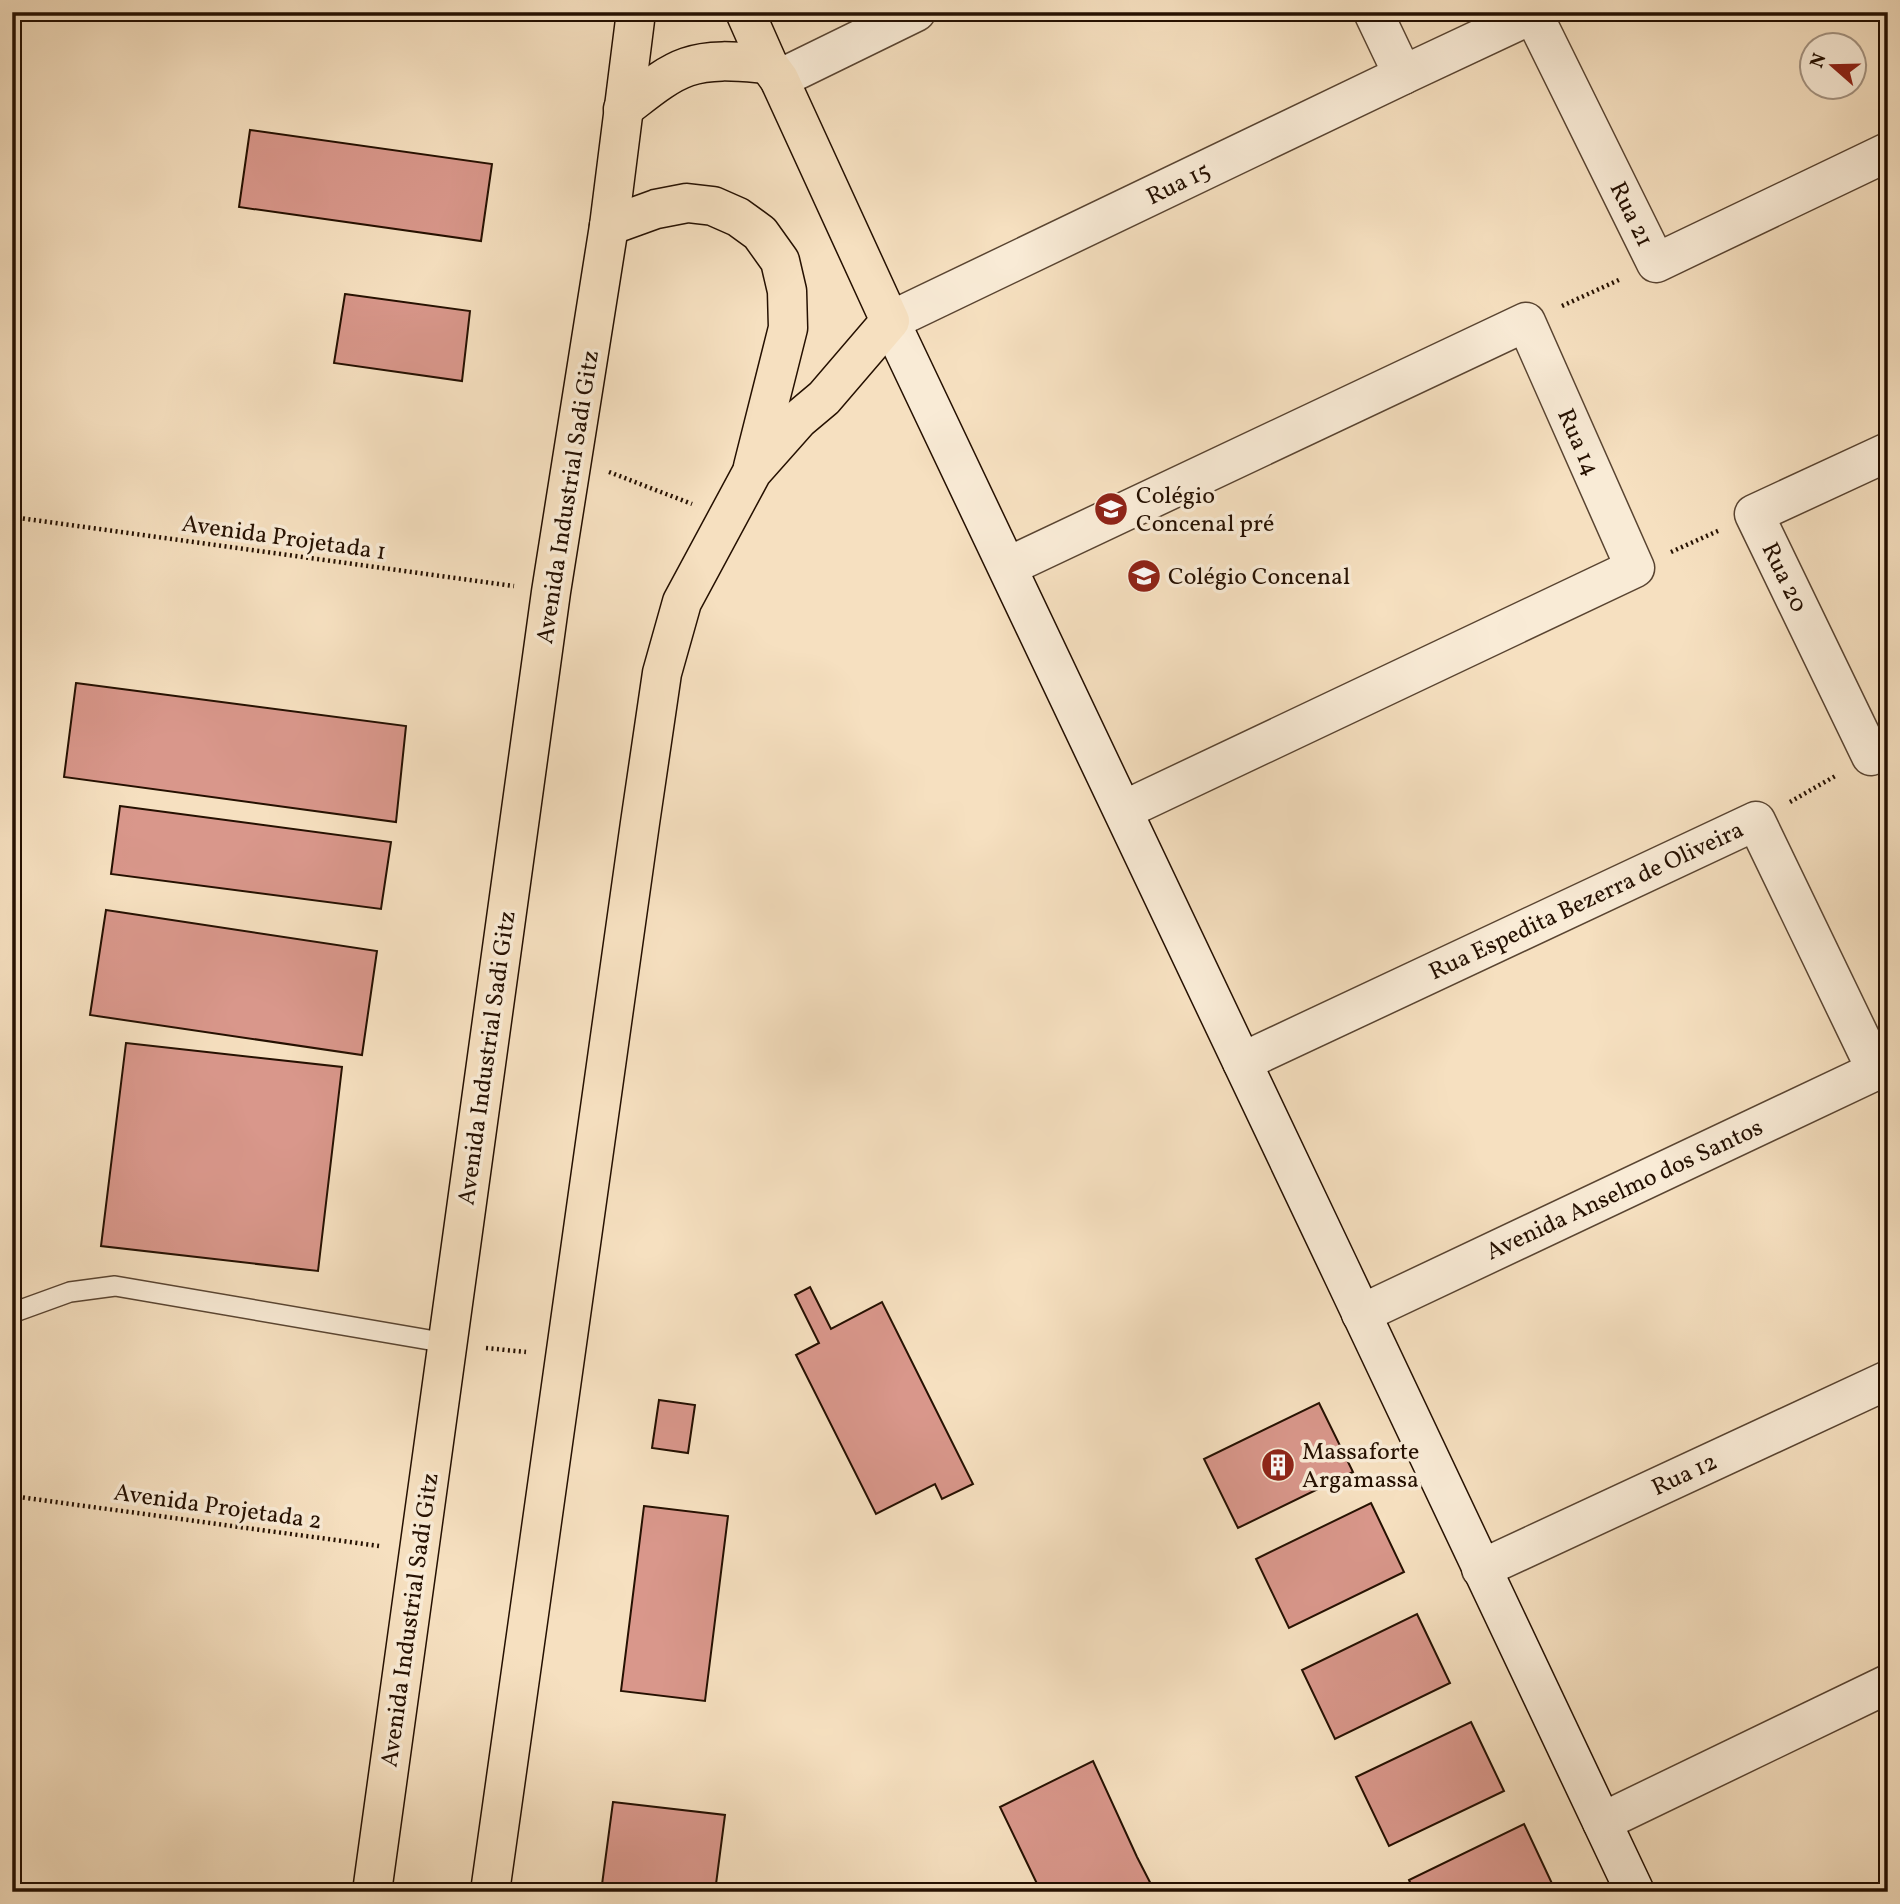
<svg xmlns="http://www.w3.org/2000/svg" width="1900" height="1904" font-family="Vollkorn,serif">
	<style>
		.building { fill: #d9978b; stroke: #251001; stroke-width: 2 }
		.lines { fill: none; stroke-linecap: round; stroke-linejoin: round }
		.lane-casing { stroke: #594431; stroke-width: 22 }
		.street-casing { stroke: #594431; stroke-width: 41 }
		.secondary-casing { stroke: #251001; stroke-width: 41 }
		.primary-casing { stroke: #251001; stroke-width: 41 }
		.path { stroke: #251001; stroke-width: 4.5; stroke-dasharray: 2 3.5; stroke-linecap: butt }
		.lane { stroke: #f9ebd6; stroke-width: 19 }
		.street { stroke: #f9ebd6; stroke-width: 38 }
		.secondary { stroke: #f9ebd6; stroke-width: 38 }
		.primary { stroke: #f6e0c0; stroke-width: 38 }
		.labels { text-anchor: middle; stroke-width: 7; stroke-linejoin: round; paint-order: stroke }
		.street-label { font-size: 24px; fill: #251001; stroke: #f9ebd6 }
		.poi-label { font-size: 24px; fill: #251001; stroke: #f9ebd6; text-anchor: start }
	</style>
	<rect width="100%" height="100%" fill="#f6e0c0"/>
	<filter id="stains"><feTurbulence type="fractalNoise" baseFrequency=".00286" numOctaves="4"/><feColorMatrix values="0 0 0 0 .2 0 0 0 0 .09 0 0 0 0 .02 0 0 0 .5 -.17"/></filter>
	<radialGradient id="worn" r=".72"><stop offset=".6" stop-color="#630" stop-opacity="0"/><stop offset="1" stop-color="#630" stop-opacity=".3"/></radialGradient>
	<g class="building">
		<polygon points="250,130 492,164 481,241 239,207"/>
		<polygon points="345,294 470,311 462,381 334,363"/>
		<polygon points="76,683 406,726 396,822 64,777"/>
		<polygon points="120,806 391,842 381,909 111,874"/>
		<polygon points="106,910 377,951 362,1055 90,1015"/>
		<polygon points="126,1043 342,1067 318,1271 101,1246"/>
		<polygon points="810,1287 831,1329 882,1302 973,1484 942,1499 935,1484 876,1514 796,1355 819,1343 795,1295"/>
		<polygon points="659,1400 695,1405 688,1453 652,1448"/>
		<polygon points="1319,1403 1353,1472 1238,1528 1204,1459"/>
		<polygon points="1371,1503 1404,1572 1289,1628 1256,1559"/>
		<polygon points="644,1506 728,1516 705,1701 621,1691"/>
		<polygon points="1417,1614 1450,1683 1335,1739 1302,1670"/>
		<polygon points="1471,1722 1504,1791 1389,1846 1356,1777"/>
		<polygon points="1093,1761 1137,1857 1155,1892 1041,1892 1000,1807"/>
		<polygon points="613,1802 725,1815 715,1892 601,1892"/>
		<polygon points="1524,1824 1556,1892 1414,1892 1409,1880"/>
	</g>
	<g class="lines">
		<g class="lane-casing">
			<polyline id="lane" points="12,1313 70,1292 115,1286 447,1343"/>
		</g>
		<g class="street-casing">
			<g id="street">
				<polyline points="1536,12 1533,14 1656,263 1888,152"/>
				<polyline points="1403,75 1533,14"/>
				<polyline points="779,79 916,12"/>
				<polyline points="890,321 1403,75 1373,12"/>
				<polyline points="1888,452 1754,514 1871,756 1888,748"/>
				<polyline points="1009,566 1526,322 1635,568 1124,810"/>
				<polyline points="1242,1062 1756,821 1876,1070"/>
				<polyline points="1361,1314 1888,1065"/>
				<polyline points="1481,1569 1888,1380"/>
				<polyline points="1602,1822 1888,1684"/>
			</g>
		</g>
		<g class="secondary-casing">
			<path id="secondary" d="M890,321c253,522 495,1048 745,1571"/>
		</g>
		<g class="primary-casing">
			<g id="primary">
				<path d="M623,109c19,-14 41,-34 64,-42 25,-9 55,-5 81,-3"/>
				<polyline points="609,226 656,209 687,203 713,206 738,217 760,233 780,261 787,291 788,328 753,467"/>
				<polyline points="372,1892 551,592 609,226 636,12"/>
				<polyline points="490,1892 640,823 662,673 682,602 752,472 799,419 824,398 890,321 779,79 768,64 745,12"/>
			</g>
		</g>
		<g class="path">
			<polyline points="1562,306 1621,279"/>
			<polyline points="609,472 692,504"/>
			<polyline points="12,517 514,586"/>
			<polyline points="1671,552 1720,530"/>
			<polyline points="1790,802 1837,775"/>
			<polyline points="486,1348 526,1352"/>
			<polyline points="12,1496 379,1546"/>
		</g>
		<use href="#lane" class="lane"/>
		<use href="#street" class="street"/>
		<use href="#secondary" class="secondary"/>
		<use href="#primary" class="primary"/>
	</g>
	<defs>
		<g id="school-disc" transform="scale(1.75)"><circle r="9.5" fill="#8f2418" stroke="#f9ebd6"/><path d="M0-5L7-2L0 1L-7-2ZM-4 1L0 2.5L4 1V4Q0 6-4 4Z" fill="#fff"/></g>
		<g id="building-disc" transform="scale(1.75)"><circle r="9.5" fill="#8f2418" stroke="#f9ebd6"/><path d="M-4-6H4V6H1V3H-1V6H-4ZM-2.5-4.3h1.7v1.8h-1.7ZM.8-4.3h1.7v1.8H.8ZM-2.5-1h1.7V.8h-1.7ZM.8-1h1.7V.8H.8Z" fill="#fff"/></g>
	</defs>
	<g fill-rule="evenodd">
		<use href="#school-disc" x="1111" y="509"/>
		<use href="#school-disc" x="1144" y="576"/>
		<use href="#building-disc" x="1278" y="1465"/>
	</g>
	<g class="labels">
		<g class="street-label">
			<text transform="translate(1178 183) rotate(-26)" y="8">Rua 15</text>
			<text transform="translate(1632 214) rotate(64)" y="8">Rua 21</text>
			<text transform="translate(1579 442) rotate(66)" y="8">Rua 14</text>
			<text transform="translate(567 497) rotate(-81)" y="8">Avenida Industrial Sadi Gitz</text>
			<text transform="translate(284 537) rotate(8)" y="8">Avenida Projetada 1</text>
			<text transform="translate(1785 577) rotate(64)" y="8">Rua 20</text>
			<text transform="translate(1586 900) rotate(-25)" y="8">Rua Espedita Bezerra de Oliveira</text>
			<text transform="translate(486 1058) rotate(-82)" y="8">Avenida Industrial Sadi Gitz</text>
			<text transform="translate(1624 1189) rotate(-25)" y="8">Avenida Anselmo dos Santos</text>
			<text transform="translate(1684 1474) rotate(-25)" y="8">Rua 12</text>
			<text transform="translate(218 1506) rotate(8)" y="8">Avenida Projetada 2</text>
			<text transform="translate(409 1620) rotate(-82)" y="8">Avenida Industrial Sadi Gitz</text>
		</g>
		<g class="poi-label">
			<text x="1136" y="503">Colégio<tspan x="1136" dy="28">Concenal pré</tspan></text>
			<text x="1168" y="584">Colégio Concenal</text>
			<text x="1302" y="1459">Massaforte<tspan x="1302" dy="28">Argamassa</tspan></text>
		</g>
	</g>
	<rect width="1900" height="1904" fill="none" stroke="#f6e0c0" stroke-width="42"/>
	<rect x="14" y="14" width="1872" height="1876" fill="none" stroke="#251001" stroke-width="3.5"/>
	<rect x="21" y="21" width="1858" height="1862" fill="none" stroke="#251001" stroke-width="2"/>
	<g transform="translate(1833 66) rotate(290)"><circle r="33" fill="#f9ebd6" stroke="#a49381" stroke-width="2"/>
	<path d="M0-5L12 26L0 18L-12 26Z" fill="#8f2418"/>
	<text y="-10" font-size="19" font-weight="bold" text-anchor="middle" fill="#251001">N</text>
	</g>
	<rect width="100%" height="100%" filter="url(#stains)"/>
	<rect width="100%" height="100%" fill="url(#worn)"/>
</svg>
